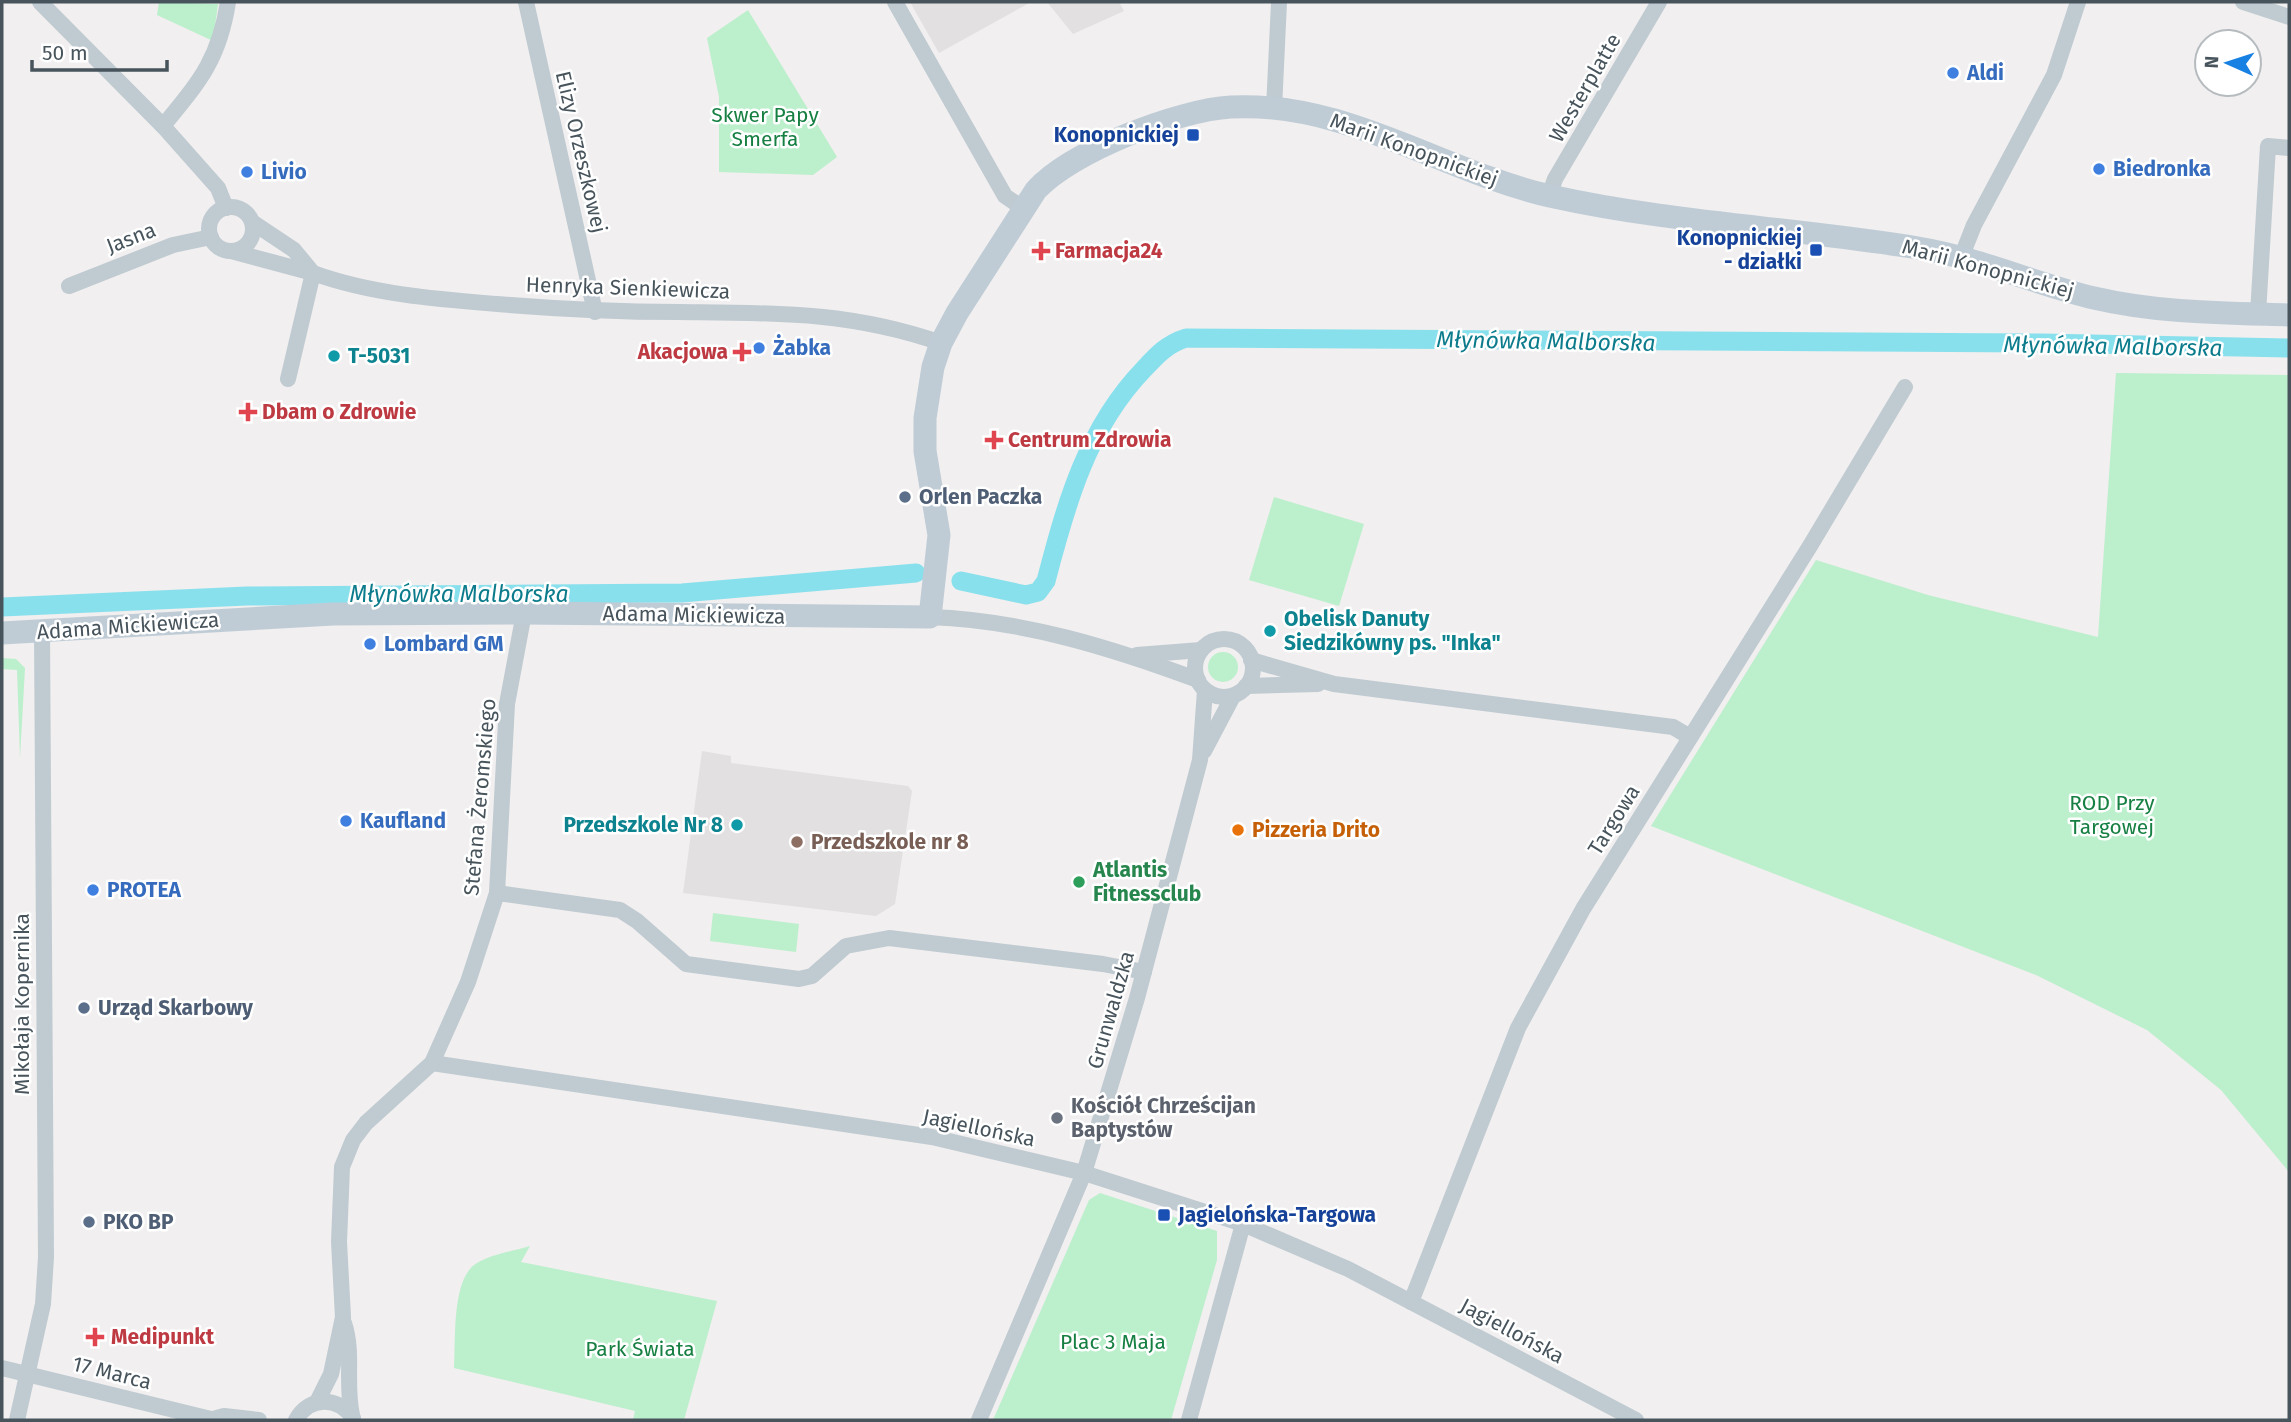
<svg xmlns="http://www.w3.org/2000/svg" width="2291" height="1422" font-family="'Fira Sans',sans-serif">
	<style>
		.education { fill: #e2e0e1 }
		.green { fill: #bcefcc }
		.lines { fill: none; stroke-linecap: round; stroke-linejoin: round }
		.canal { stroke: #89e0ed; stroke-width: 19 }
		.street { stroke: #bfcad1; stroke-width: 16 }
		.secondary { stroke: #bfccd6; stroke-width: 23 }
		.shop-dot { fill: #3f7fe0; stroke: #fff; stroke-width: 2.5 }
		.transit-dot { fill: #1a4fb4; stroke: #fff; stroke-width: 2.5 }
		.health-dot { fill: #e0444e; stroke: #fff; stroke-width: 2.5 }
		.culture-dot { fill: #0f9aa8; stroke: #fff; stroke-width: 2.5 }
		.service-dot { fill: #5c6f8a; stroke: #fff; stroke-width: 2.5 }
		.food-dot { fill: #e8710a; stroke: #fff; stroke-width: 2.5 }
		.education-dot { fill: #8d6e63; stroke: #fff; stroke-width: 2.5 }
		.leisure-dot { fill: #2e9e5b; stroke: #fff; stroke-width: 2.5 }
		.worship-dot { fill: #6b7280; stroke: #fff; stroke-width: 2.5 }
		.labels { text-anchor: middle; stroke-width: 5; stroke-linejoin: round; paint-order: stroke }
		.shop-label { font-size: 21px; font-weight: bold; fill: #366cbe; stroke: #fff; text-anchor: start }
		.street-label { font-size: 21px; fill: #47545c; stroke: #fff }
		.park-label { font-size: 21px; fill: #167f42; stroke: #fff }
		.transit-label { font-size: 21px; font-weight: bold; fill: #164399; stroke: #fff; text-anchor: end }
		.health-label { font-size: 21px; font-weight: bold; fill: #be3a42; stroke: #fff; text-anchor: start }
		.culture-label { font-size: 21px; font-weight: bold; fill: #0d838f; stroke: #fff; text-anchor: start }
		.service-label { font-size: 21px; font-weight: bold; fill: #4e5e75; stroke: #fff; text-anchor: start }
		.food-label { font-size: 21px; font-weight: bold; fill: #c56008; stroke: #fff; text-anchor: start }
		.education-label { font-size: 21px; font-weight: bold; fill: #785e54; stroke: #fff; text-anchor: start }
		.leisure-label { font-size: 21px; font-weight: bold; fill: #27864d; stroke: #fff; text-anchor: start }
		.worship-label { font-size: 21px; font-weight: bold; fill: #5b616d; stroke: #fff; text-anchor: start }
		.water-label { font-size: 23px; font-style: italic; fill: #0c7c8c; stroke: #fff }
	</style>
	<rect width="100%" height="100%" fill="#f1efef"/>
	<g class="education">
		<polygon points="910,2 1031,2 939,53"/>
		<polygon points="1047,2 1124,2 1120,4 1124,11 1073,34"/>
		<polygon points="702,751 731,756 731,763 908,786 912,791 895,904 876,916 683,893"/>
	</g>
	<g class="green">
		<polygon points="159,2 218,4 213,41 157,15"/>
		<polygon points="748,10 837,157 813,175 719,172 719,97 707,38"/>
		<polygon points="2116,373 2289,375 2289,1172 2221,1090 2147,1030 2036,975 1651,826 1816,560 1928,595 2098,637"/>
		<polygon points="1274,497 1364,524 1339,606 1249,580"/>
		<circle cx="1223" cy="667" r="15"/>
		<polygon points="2,658 16,659 25,668 20,758 17,670 2,669"/>
		<polygon points="713,913 799,924 796,952 710,941"/>
		<polygon points="1100,1193 1217,1231 1217,1260 1171,1420 993,1420 1089,1200"/>
		<path d="M530,1246l-9,16 196,39 -33,119h-51l2,-9 -181,-43c2,-27 -3,-90 23,-105 15,-9 37,-12 53,-17z"/>
	</g>
	<g class="lines">
		<g class="canal">
			<path d="M961,581l65,14 12,-3 8,-11c20,-77 41,-153 98,-212 13,-14 23,-25 42,-31l856,5 247,5"/>
			<polyline points="2,607 247,596 682,593 916,573"/>
		</g>
		<g class="street">
			<polyline points="40,2 163,126 218,188 226,208"/>
			<polyline points="526,2 595,312"/>
			<polyline points="895,2 1005,196 1024,209"/>
			<polyline points="2243,2 2289,17"/>
			<polyline points="1274,109 1279,2"/>
			<path d="M163,126c36,-44 56,-66 65,-124"/>
			<polyline points="1549,196 1555,179 1659,2"/>
			<circle cx="231" cy="229" r="22"/>
			<polyline points="231,251 313,273 294,250 252,222"/>
			<polyline points="1961,258 1974,225 2054,75 2078,2"/>
			<polyline points="69,286 173,245 211,237"/>
			<polyline points="2258,314 2268,146 2289,148"/>
			<path d="M288,379l25,-106c58,21 122,26 184,31 60,5 120,8 181,8 95,1 171,-1 263,31"/>
			<path d="M930,617c92,3 182,31 268,63"/>
			<circle cx="1224" cy="668" r="29"/>
			<polyline points="1137,655 1201,650"/>
			<polyline points="1251,660 1334,684 1673,727 1690,737"/>
			<polyline points="1246,686 1318,684"/>
			<polyline points="1204,751 1233,696"/>
			<polyline points="497,893 620,910 637,921 686,964 799,979 812,976 846,946 889,938 1103,964 1144,972"/>
			<polyline points="432,1063 932,1137 1084,1173 1243,1224 1348,1269 1636,1420"/>
			<polyline points="1411,1302 1518,1028 1583,909 1810,546 1905,387"/>
			<path d="M344,1323c10,30 1,61 8,92"/>
			<polyline points="2,1368 215,1420"/>
			<polyline points="317,1402 331,1374 343,1317 339,1242 342,1167 353,1140 366,1123 432,1063 468,982 497,893 507,704 524,613"/>
			<polyline points="213,1419 224,1416 259,1420"/>
			<polyline points="17,1420 43,1304 46,1257 42,632"/>
			<path d="M296,1420c13,-24 42,-24 57,-2"/>
			<polyline points="979,1420 1084,1173 1137,998 1200,760 1205,690"/>
			<polyline points="1189,1420 1243,1224"/>
		</g>
		<path class="secondary" d="M2,633l331,-19 191,-1 406,4 9,-82 -14,-84v-33l8,-51 8,-24 16,-30 79,-123c36,-39 142,-80 195,-83 115,-6 210,64 319,89 121,27 246,32 368,52 61,10 117,36 176,50 64,15 130,15 195,17"/>
	</g>
	<g class="shop-dot">
		<circle cx="1953" cy="73" r="7"/>
		<circle cx="2099" cy="169" r="7"/>
		<circle cx="247" cy="172" r="7"/>
		<circle cx="759" cy="348" r="7"/>
		<circle cx="370" cy="644" r="7"/>
		<circle cx="346" cy="821" r="7"/>
		<circle cx="93" cy="890" r="7"/>
	</g>
	<g class="transit-dot">
		<rect x="1186" y="128" width="14" height="14" rx="3.5"/>
		<rect x="1809" y="243" width="14" height="14" rx="3.5"/>
		<rect x="1157" y="1208" width="14" height="14" rx="3.5"/>
	</g>
	<g class="health-dot">
		<path d="M1037.5 240.5h7v7h7v7h-7v7h-7v-7h-7v-7h7z"/>
		<path d="M738.5 341.5h7v7h7v7h-7v7h-7v-7h-7v-7h7z"/>
		<path d="M244.5 401.5h7v7h7v7h-7v7h-7v-7h-7v-7h7z"/>
		<path d="M990.5 429.5h7v7h7v7h-7v7h-7v-7h-7v-7h7z"/>
		<path d="M91.5 1326.5h7v7h7v7h-7v7h-7v-7h-7v-7h7z"/>
	</g>
	<g class="culture-dot">
		<circle cx="334" cy="356" r="7"/>
		<circle cx="1270" cy="631" r="7"/>
		<circle cx="737" cy="825" r="7"/>
	</g>
	<g class="service-dot">
		<circle cx="905" cy="497" r="7"/>
		<circle cx="84" cy="1008" r="7"/>
		<circle cx="89" cy="1222" r="7"/>
	</g>
	<circle class="food-dot" cx="1238" cy="830" r="7"/>
	<circle class="education-dot" cx="797" cy="842" r="7"/>
	<circle class="leisure-dot" cx="1079" cy="882" r="7"/>
	<circle class="worship-dot" cx="1057" cy="1118" r="7"/>
	<g class="labels">
		<g class="shop-label">
			<text x="1967" y="80">Aldi</text>
			<text x="2113" y="176">Biedronka</text>
			<text x="261" y="179">Livio</text>
			<text x="773" y="355">Żabka</text>
			<text x="384" y="651">Lombard GM</text>
			<text x="360" y="828">Kaufland</text>
			<text x="107" y="897">PROTEA</text>
		</g>
		<g class="street-label">
			<text transform="translate(1585 88) rotate(-60)" y="7">Westerplatte</text>
			<text transform="translate(1414 150) rotate(20)" y="7">Marii Konopnickiej</text>
			<text transform="translate(581 152) rotate(77)" y="7">Elizy Orzeszkowej</text>
			<text transform="translate(131 238) rotate(-21)" y="7">Jasna</text>
			<text transform="translate(1988 269) rotate(15)" y="7">Marii Konopnickiej</text>
			<text transform="translate(628 288) rotate(2)" y="7">Henryka Sienkiewicza</text>
			<text transform="translate(694 615) rotate(1)" y="7">Adama Mickiewicza</text>
			<text transform="translate(128 626) rotate(-4)" y="7">Adama Mickiewicza</text>
			<text transform="translate(480 797) rotate(-85)" y="7">Stefana Żeromskiego</text>
			<text transform="translate(1614 820) rotate(-58)" y="7">Targowa</text>
			<text transform="translate(22 1004) rotate(-90)" y="7">Mikołaja Kopernika</text>
			<text transform="translate(1111 1010) rotate(-74)" y="7">Grunwaldzka</text>
			<text transform="translate(979 1128) rotate(12)" y="7">Jagiellońska</text>
			<text transform="translate(1512 1331) rotate(28)" y="7">Jagiellońska</text>
			<text transform="translate(112 1373) rotate(14)" y="7">17 Marca</text>
		</g>
		<g class="park-label">
			<text x="765" y="122">Skwer Papy<tspan x="765" dy="24">Smerfa</tspan></text>
			<text x="2112" y="810">ROD Przy<tspan x="2112" dy="24">Targowej</tspan></text>
			<text x="1113" y="1349">Plac 3 Maja</text>
			<text x="640" y="1356">Park Świata</text>
		</g>
		<g class="transit-label">
			<text x="1179" y="142">Konopnickiej</text>
			<text x="1802" y="245">Konopnickiej<tspan x="1802" dy="24">- działki</tspan></text>
			<text x="1178" y="1222" text-anchor="start">Jagielońska-Targowa</text>
		</g>
		<g class="health-label">
			<text x="1055" y="258">Farmacja24</text>
			<text x="728" y="359" text-anchor="end">Akacjowa</text>
			<text x="262" y="419">Dbam o Zdrowie</text>
			<text x="1008" y="447">Centrum Zdrowia</text>
			<text x="111" y="1344">Medipunkt</text>
		</g>
		<g class="culture-label">
			<text x="348" y="363">T-5031</text>
			<text x="1284" y="626">Obelisk Danuty<tspan x="1284" dy="24">Siedzikówny ps. "Inka"</tspan></text>
			<text x="723" y="832" text-anchor="end">Przedszkole Nr 8</text>
		</g>
		<g class="service-label">
			<text x="919" y="504">Orlen Paczka</text>
			<text x="98" y="1015">Urząd Skarbowy</text>
			<text x="103" y="1229">PKO BP</text>
		</g>
		<g class="food-label">
			<text x="1252" y="837">Pizzeria Drito</text>
		</g>
		<g class="education-label">
			<text x="811" y="849">Przedszkole nr 8</text>
		</g>
		<g class="leisure-label">
			<text x="1093" y="877">Atlantis<tspan x="1093" dy="24">Fitnessclub</tspan></text>
		</g>
		<g class="worship-label">
			<text x="1071" y="1113">Kościół Chrześcijan<tspan x="1071" dy="24">Baptystów</tspan></text>
		</g>
		<g class="water-label">
			<text transform="translate(1546 341) rotate(1)" y="8">Młynówka Malborska</text>
			<text transform="translate(2113 346) rotate(1)" y="8">Młynówka Malborska</text>
			<text x="459" y="602">Młynówka Malborska</text>
		</g>
	</g>
	<rect width="2291" height="1422" fill="none" stroke="#47545c" stroke-width="7"/>
	<g transform="translate(2228 63) rotate(273)"><circle r="33" fill="#ffffff" stroke="#b5bbbe" stroke-width="2"/>
	<path d="M0-5L12 26L0 18L-12 26Z" fill="#1781e3"/>
	<text y="-10" font-size="19" font-weight="bold" text-anchor="middle" fill="#47545c">N</text>
	</g>
	<path d="M32 60v10h135v-10" fill="none" stroke="#47545c" stroke-width="3.5"/>
	<text x="42" y="60" font-size="21" fill="#47545c" stroke="#ffffff" stroke-width="5" paint-order="stroke">50 m</text>
</svg>
